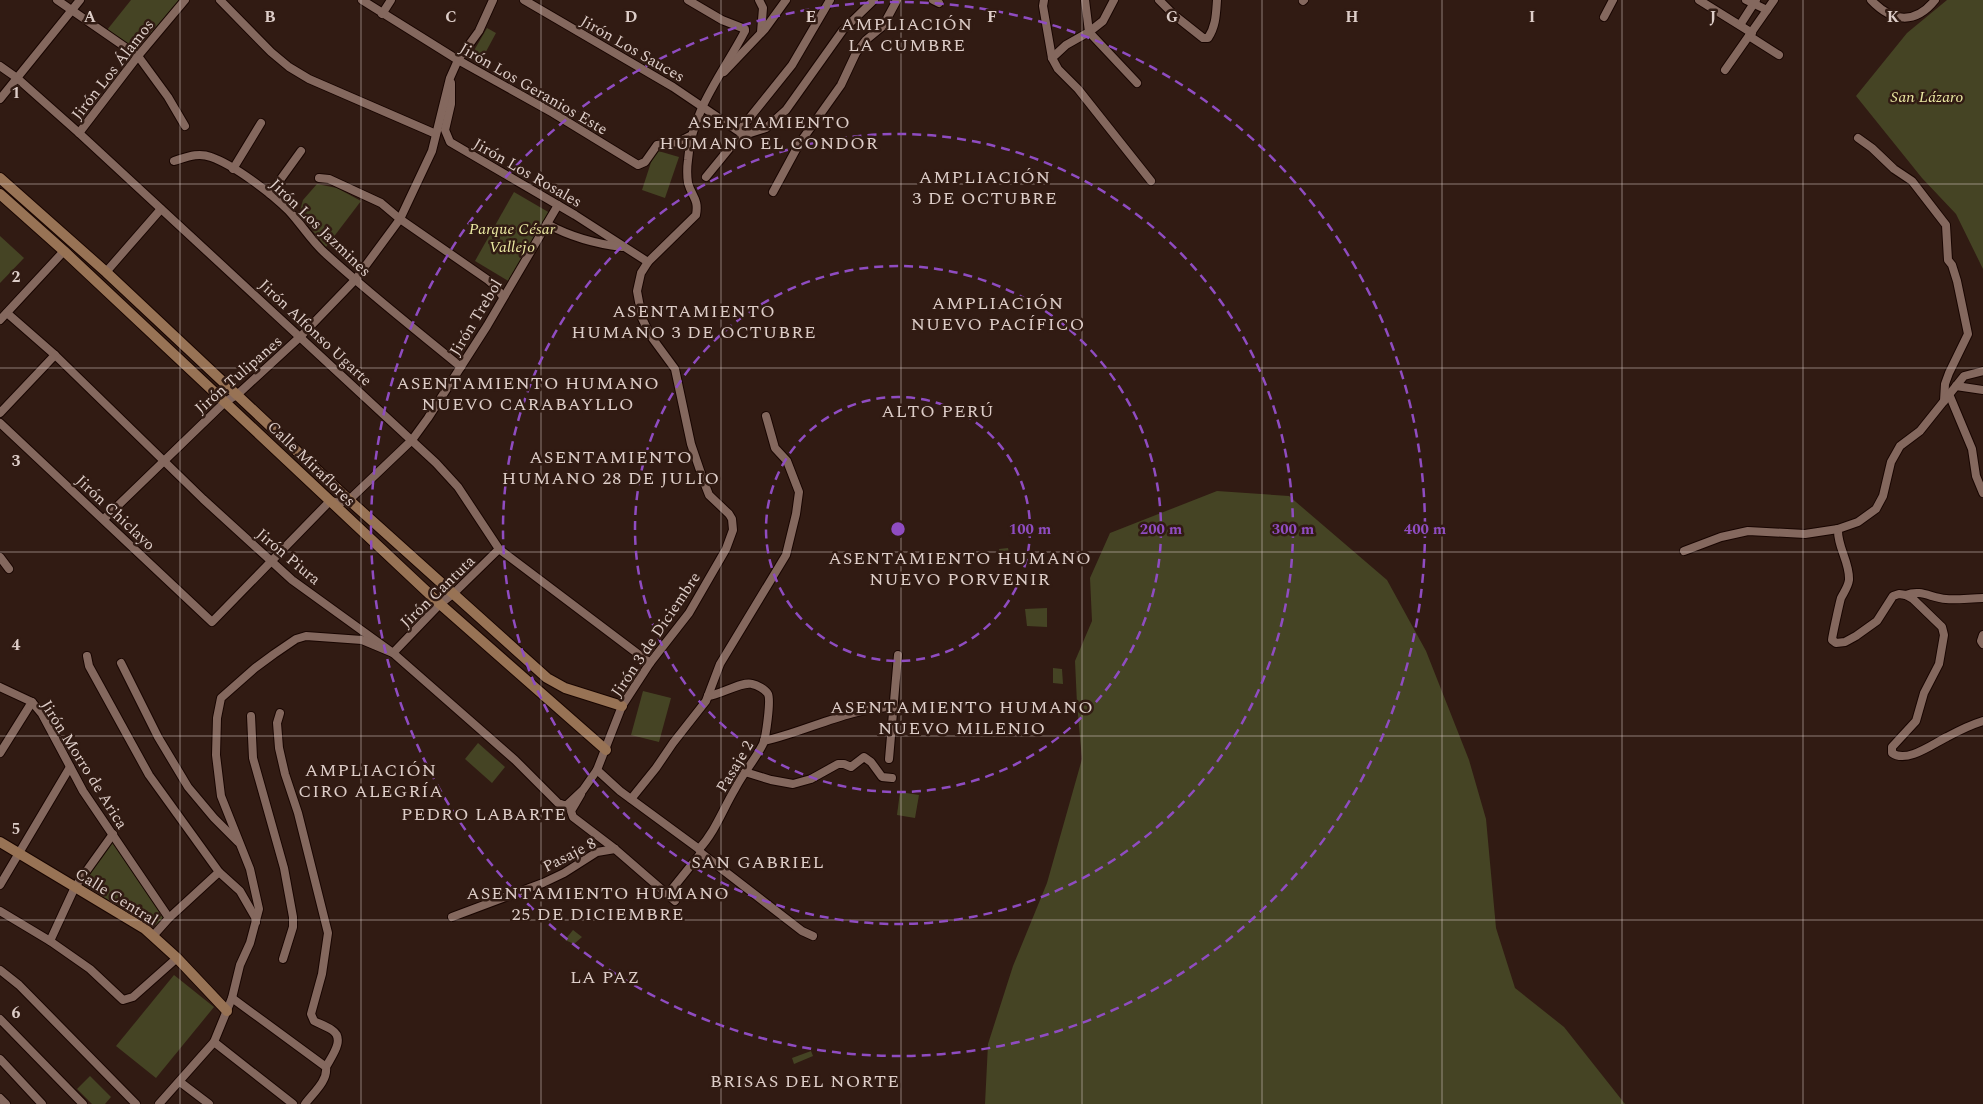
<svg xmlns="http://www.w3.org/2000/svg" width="1983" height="1104" font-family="Spectral,serif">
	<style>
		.green { fill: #454424 }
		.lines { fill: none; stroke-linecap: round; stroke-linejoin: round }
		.street-casing { stroke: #180501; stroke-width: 10 }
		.secondary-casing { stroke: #180501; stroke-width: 12 }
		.street { stroke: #84685e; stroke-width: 8 }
		.secondary { stroke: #987355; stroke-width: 10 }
		.grid { fill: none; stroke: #ddcdc8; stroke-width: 1; stroke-opacity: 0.55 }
		.ring { fill: none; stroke: #8f4cc1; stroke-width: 2.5; stroke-dasharray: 9 6 }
		.labels { text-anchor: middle; stroke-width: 5; stroke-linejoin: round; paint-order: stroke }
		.street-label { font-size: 16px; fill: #ddcdc8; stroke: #311b13 }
		.park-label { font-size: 16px; font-style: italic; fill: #eae8a1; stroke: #311b13 }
		.neighbourhood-label { font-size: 18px; letter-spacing: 1px; fill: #ddcdc8; stroke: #311b13 }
		.grid-label { font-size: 16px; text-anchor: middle; font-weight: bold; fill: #ddcdc8; stroke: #311b13; stroke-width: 5; stroke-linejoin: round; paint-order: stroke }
		.centre { fill: #8f4cc1; stroke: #311b13; stroke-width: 2.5 }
		.ring-label { font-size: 15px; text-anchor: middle; font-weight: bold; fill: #8f4cc1; stroke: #311b13; stroke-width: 5; stroke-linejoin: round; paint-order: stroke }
	</style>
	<rect width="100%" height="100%" fill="#311b13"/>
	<g class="green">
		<polygon points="131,0 181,0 138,52 107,30"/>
		<polygon points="1947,0 1983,0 1983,269 1956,214 1922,178 1856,96 1907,33"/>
		<polygon points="487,28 496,33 482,59 472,54"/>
		<polygon points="655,150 679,157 665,198 642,190"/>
		<polygon points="317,184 337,188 361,201 326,247 299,214 303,200"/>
		<polygon points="514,192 550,213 510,282 475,261"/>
		<polygon points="0,236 24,258 0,283"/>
		<polygon points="1217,491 1289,496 1387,580 1426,651 1469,760 1486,819 1496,928 1515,988 1564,1027 1625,1104 985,1104 988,1044 1013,966 1047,883 1082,759 1077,704 1075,661 1092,621 1090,578 1110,533"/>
		<polygon points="1008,548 1012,565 1002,566 999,549"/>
		<polygon points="1047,608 1047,627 1027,626 1025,609"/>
		<polygon points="1053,668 1062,669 1063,684 1053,683"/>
		<polygon points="643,691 671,698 659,742 631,735"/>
		<polygon points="478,743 505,767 492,783 465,759"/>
		<polygon points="900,792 919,795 915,818 897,815"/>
		<polygon points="112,840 165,918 153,930 82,886"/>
		<polygon points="573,930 582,937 574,944 565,940"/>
		<polygon points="174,975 214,1007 156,1078 116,1046"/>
		<polygon points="811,1051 813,1056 794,1064 792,1058"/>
		<polygon points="90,1076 111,1097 105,1104 92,1104 77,1089"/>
	</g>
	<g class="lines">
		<g class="street-casing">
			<g id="street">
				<polyline points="57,0 138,56 168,97 185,126"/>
				<polyline points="220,0 271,52 289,67 309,79 436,134"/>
				<polyline points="362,0 458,60 553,113 638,165 645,162 657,145 678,142 692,135"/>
				<polyline points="524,0 673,87 744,135"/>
				<polyline points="759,0 763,8 761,32"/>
				<polyline points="933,0 939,3"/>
				<polyline points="1044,0 1043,6 1052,58 1058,69 1078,89 1151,181"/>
				<polyline points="1114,0 1103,21 1089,32 1137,83"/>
				<path d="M1159,0l15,15 29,23h5c8,-12 8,-24 9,-38"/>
				<polyline points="1699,0 1752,33"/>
				<polyline points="1746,0 1767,10"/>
				<path d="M1871,0c21,22 44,25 64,0"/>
				<polyline points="1303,1 1304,0"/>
				<polyline points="382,14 391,0"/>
				<polyline points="1604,17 1613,0"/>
				<polyline points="1740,25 1756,0"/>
				<polyline points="1749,36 1779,55"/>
				<polyline points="1052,58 1066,45 1089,32 1085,0"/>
				<polyline points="0,66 17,78 79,133 436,463 458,487 499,549 650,663"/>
				<polyline points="1725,70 1774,0"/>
				<polyline points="724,72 765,29 786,0"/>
				<polyline points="451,83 451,104 445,130 450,142 575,215 648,262"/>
				<polyline points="0,99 80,0"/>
				<polyline points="739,131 792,65 830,0"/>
				<polyline points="79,133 138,56 185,0"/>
				<polyline points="1858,138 1872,148 1894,169 1912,181 1946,225 1948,260 1952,265 1957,281 1968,334 1949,373 1945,384 1944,401"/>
				<path d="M174,161c13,-4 24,-9 37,-4 23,8 60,36 78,54 13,14 23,31 37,43 44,40 90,76 135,113"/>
				<polyline points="233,169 261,123"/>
				<polyline points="706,177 733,144 744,135 766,128 786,110 843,30 874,0"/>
				<polyline points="319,178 329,179 381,203 400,219 488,280 496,287 503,297"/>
				<polyline points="773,192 799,144 841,85 856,53 866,40 883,26 897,0"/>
				<polyline points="270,194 301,151"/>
				<path d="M547,224c22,12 50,20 75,23"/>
				<polyline points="106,272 161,209"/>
				<path d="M7,313l48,42 148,144 89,81 101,73 122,107 43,43 8,3 17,-16 14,-20 25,-64 28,-43 39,-50 37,-64 7,-19 -1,-11 -3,-5 -20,-19 -5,-13 -13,-38 -16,-75 -25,-34 -8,-17 -5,-27 4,-18 7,-11 48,-47c3,-16 -4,-18 -8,-32 -1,-7 -1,-16 0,-23 3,-49 35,-87 57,-129v-2l-23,-9 -34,-20"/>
				<polyline points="0,320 64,251"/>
				<polyline points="1956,386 1983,390"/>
				<polyline points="1949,394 1972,449 1976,476 1983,493"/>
				<polyline points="0,413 55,355"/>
				<polyline points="0,423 212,622 330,501 340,503 349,500 412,440 428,418 487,326 558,205"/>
				<polyline points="104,519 225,402 238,394 301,336 355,280 400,219 432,151 450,78 458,60 479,31 493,0"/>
				<path d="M1838,529c-1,18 12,33 11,51 -1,7 -5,12 -8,18 -1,3 -9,39 -9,42l4,3 9,-1 11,-6 21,-15 16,-25 6,-2 7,1 7,4 29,28 2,8 -5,29 -15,29 -8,28 -24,26v6c15,11 42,-10 55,-16 11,-6 23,-12 36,-16"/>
				<polyline points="1684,551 1721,537 1748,531 1805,534 1838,529 1858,522 1876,509 1883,496 1891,462 1900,446 1920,431 1964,376 1983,371"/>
				<polyline points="0,557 9,569"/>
				<path d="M1906,595c15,-6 25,3 40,4 12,1 25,-1 37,-1"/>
				<polyline points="1983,635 1981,641 1983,644"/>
				<polyline points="87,656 89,666 149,775 219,872 240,891 255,917 256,922"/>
				<polyline points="121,663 158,737 188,787 214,818 238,842"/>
				<polyline points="0,687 32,702 42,714 83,791 169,918"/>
				<path d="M280,713l-3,10 2,25 6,26 13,39 30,120 -6,41 -11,40 3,7c6,3 12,5 18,9 14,9 -1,27 -6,37"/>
				<polyline points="251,716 253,758 284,868 293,917 293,927 283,959"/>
				<path d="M764,741c44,-10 84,-33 129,-34"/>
				<polyline points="0,753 32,702"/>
				<polyline points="889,759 898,655"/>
				<polyline points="597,770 620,791 699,849 701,853 802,931 813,936"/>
				<polyline points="745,772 771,780 793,784 811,779 838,764 844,764 851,767 864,757 871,762 882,777 892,778"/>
				<polyline points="581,794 571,811 573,817 615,849 675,901"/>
				<polyline points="631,799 656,768 673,743 706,701 720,664 786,555 796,514 799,492 787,461 775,448 766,416"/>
				<path d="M699,849c16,-17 24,-40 36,-60 8,-16 20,-29 28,-45 3,-7 8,-44 5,-50 -3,-5 -11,-9 -16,-10 -10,-3 -32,11 -44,12"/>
				<polyline points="0,885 70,767"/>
				<polyline points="668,894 701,853"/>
				<polyline points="0,911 50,941 90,969 123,1000 133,997 177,958"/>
				<polyline points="452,917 543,883 564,873 597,852 615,849"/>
				<polyline points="153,936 169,918 219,872"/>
				<polyline points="50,941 75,887 113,834"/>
				<polyline points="0,970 19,985 136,1104"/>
				<path d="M232,998l94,69c2,14 -13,26 -21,37"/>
				<polyline points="0,1019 83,1104"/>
				<polyline points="214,1042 293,1104"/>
				<polyline points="0,1059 42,1104"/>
				<polyline points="180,1082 209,1104"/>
				<polyline points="0,1098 6,1104"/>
				<polyline points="159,1104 214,1042 232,998 240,965 250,943 259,909 250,869 221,796 216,755 217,718 221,698 255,668 274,654 296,639 306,636 362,640 393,653 440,604 454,593 499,549"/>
			</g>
		</g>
		<g class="secondary-casing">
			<g id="secondary">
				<polyline points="0,178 106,272 349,500 547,678 565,688 622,706"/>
				<polyline points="0,194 64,251 440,604 606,750"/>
				<polyline points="0,842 145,929 177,958 227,1011"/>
			</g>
		</g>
		<use href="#street" class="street"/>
		<use href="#secondary" class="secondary"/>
	</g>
	<path class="grid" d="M180,0v1104M361,0v1104M541,0v1104M721,0v1104M901,0v1104M1082,0v1104M1262,0v1104M1442,0v1104M1622,0v1104M1803,0v1104M0,184h1983M0,368h1983M0,552h1983M0,736h1983M0,920h1983"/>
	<g class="ring">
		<circle cx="898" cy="529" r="132"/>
		<circle cx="898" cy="529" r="263"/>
		<circle cx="898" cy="529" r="395"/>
		<circle cx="898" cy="529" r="527"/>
	</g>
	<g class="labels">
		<g class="street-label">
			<text transform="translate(633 48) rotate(30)" y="6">Jirón Los Sauces</text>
			<text transform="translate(112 69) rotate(-52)" y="6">Jirón Los Álamos</text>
			<text transform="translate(534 88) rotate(30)" y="6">Jirón Los Geranios Este</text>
			<text transform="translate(528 172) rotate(30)" y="6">Jirón Los Rosales</text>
			<text transform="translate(321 227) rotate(44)" y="6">Jirón Los Jazmines</text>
			<text transform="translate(475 317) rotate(-59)" y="6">Jirón Trebol</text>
			<text transform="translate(316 332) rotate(43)" y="6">Jirón Alfonso Ugarte</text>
			<text transform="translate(238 374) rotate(-41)" y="6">Jirón Tulipanes</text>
			<text transform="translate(312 463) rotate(44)" y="6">Calle Miraflores</text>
			<text transform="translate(116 512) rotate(43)" y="6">Jirón Chiclayo</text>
			<text transform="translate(289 556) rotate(40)" y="6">Jirón Piura</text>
			<text transform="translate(437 591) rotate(-44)" y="6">Jirón Cantuta</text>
			<text transform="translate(655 634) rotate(-56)" y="6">Jirón 3 de Diciembre</text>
			<text transform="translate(85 764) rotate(58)" y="6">Jirón Morro de Arica</text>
			<text transform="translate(734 766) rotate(-59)" y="6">Pasaje 2</text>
			<text transform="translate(569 854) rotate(-27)" y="6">Pasaje 8</text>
			<text transform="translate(117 896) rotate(32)" y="6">Calle Central</text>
		</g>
		<g class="park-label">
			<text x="1927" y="102">San Lázaro</text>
			<text x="512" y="234">Parque César<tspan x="512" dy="18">Vallejo</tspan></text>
		</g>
		<g class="neighbourhood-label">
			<text x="907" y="30">AMPLIACIÓN<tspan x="907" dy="21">LA CUMBRE</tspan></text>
			<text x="769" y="128">ASENTAMIENTO<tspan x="769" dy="21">HUMANO EL CONDOR</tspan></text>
			<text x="985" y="183">AMPLIACIÓN<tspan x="985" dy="21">3 DE OCTUBRE</tspan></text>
			<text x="998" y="309">AMPLIACIÓN<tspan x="998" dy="21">NUEVO PACÍFICO</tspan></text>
			<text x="694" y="317">ASENTAMIENTO<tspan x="694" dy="21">HUMANO 3 DE OCTUBRE</tspan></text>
			<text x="528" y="389">ASENTAMIENTO HUMANO<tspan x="528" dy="21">NUEVO CARABAYLLO</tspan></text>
			<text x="938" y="417">ALTO PERÚ</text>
			<text x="611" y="463">ASENTAMIENTO<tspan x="611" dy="21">HUMANO 28 DE JULIO</tspan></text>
			<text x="960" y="564">ASENTAMIENTO HUMANO<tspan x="960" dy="21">NUEVO PORVENIR</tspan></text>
			<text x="962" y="713">ASENTAMIENTO HUMANO<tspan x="962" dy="21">NUEVO MILENIO</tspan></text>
			<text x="371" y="776">AMPLIACIÓN<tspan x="371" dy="21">CIRO ALEGRÍA</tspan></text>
			<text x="484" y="820">PEDRO LABARTE</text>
			<text x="758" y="868">SAN GABRIEL</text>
			<text x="598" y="899">ASENTAMIENTO HUMANO<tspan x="598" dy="21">25 DE DICIEMBRE</tspan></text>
			<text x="605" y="983">LA PAZ</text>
			<text x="805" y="1087">BRISAS DEL NORTE</text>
		</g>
	</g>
	<g class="grid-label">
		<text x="90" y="22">A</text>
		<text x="270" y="22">B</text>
		<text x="451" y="22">C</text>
		<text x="631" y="22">D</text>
		<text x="811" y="22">E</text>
		<text x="992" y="22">F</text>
		<text x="1172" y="22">G</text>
		<text x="1352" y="22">H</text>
		<text x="1532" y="22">I</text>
		<text x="1713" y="22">J</text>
		<text x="1893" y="22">K</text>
		<text x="16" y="98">1</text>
		<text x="16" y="282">2</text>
		<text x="16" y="466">3</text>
		<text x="16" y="650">4</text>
		<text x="16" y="834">5</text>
		<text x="16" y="1018">6</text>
	</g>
	<circle cx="898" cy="529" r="8" class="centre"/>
	<g class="ring-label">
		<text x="1030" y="534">100 m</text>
		<text x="1161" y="534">200 m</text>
		<text x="1293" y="534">300 m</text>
		<text x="1425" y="534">400 m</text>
	</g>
</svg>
